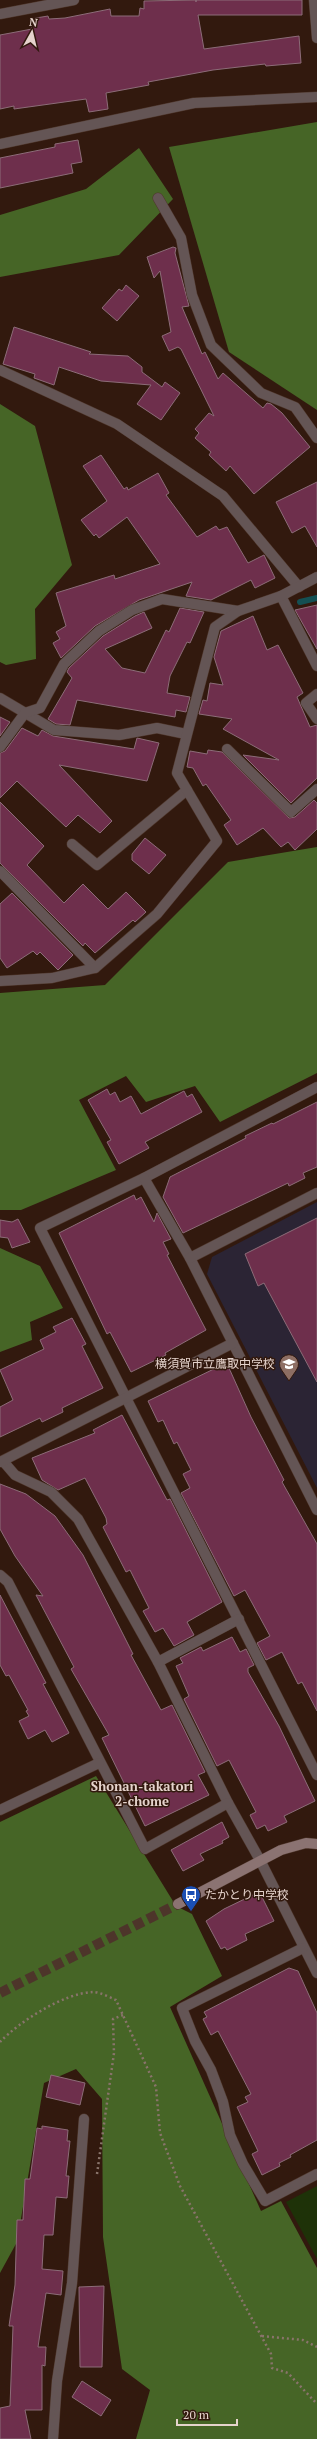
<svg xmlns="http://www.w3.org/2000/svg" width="317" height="2439" font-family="'PT Serif','Noto Sans JP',serif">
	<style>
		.education { fill: #2b2434 }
		.green { fill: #1e3208 }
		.forest { fill: #466526 }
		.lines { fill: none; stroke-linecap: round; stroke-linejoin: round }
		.stream { stroke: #155053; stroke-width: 6 }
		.building { fill: #6e2f4c; stroke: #8c6c78 }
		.street-tunnel { stroke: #4d352a; stroke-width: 10; stroke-dasharray: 10 5; stroke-linecap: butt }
		.lane-casing { stroke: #4f372c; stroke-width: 11 }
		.street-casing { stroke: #4f372c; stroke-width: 11 }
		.secondary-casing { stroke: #4f372c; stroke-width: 11 }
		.path { stroke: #89746b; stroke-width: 2.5; stroke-dasharray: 2 3; stroke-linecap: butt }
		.lane { stroke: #645555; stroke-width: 10 }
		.street { stroke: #645555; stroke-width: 10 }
		.secondary { stroke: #8b7372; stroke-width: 10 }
		.labels { text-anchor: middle; stroke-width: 3; stroke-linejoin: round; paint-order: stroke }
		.poi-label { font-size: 12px; fill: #e5d3cc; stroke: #32190e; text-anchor: end }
		.neighbourhood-label { font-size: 13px; font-weight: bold; fill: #e5d3cc; stroke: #32190e }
	</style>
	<rect width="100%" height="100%" fill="#32190e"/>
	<polygon class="education" points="317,1202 317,1488 207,1274 212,1257"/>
	<polygon class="green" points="317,2186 317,2259 286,2202"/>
	<g class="forest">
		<polygon points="317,122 317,410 229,352 169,147"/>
		<polygon points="139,148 173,199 119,255 0,277 0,215 86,189"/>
		<polygon points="0,404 35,426 72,565 35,609 36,659 6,665 0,662"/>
		<polygon points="317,847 317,1073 220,1122 195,1086 146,1102 126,1076 79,1100 116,1170 21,1210 0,1210 0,993 105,985 228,862"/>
		<polygon points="0,1248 40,1266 63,1308 30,1322 32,1340 0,1352"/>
		<polygon points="96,1776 176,1906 192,1914 222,1976 170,2007 261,2211 281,2201 317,2268 317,2439 136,2439 150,2390 122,2369 103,2237 102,2099 76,2069 44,2083 17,2242 0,2273 0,1822"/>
	</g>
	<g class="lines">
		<polyline class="stream" points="300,602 317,598"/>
	</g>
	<g class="building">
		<polygon points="196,0 196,2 196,0 302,0 302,15 198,15 204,49 299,36 301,63 266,66 265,64 213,70 148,82 149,85 106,93 108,109 89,112 86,99 14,109 14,106 0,109 0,35 32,29 30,19 48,16 49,19 65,18 110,9 111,16 139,16 140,8 144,9 144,1"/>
		<polygon points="78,140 82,162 71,164 73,173 0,188 0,158 55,147 55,144"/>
		<polygon points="173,247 176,248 175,253 189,306 182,307 202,354 205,352 218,379 223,373 263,408 267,403 271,404 282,413 310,447 254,494 230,466 226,471 209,455 211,452 195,438 199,433 195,429 209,413 214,416 181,349 178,347 169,351 162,336 171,332 160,271 154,278 147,257"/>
		<polygon points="126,285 139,296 117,321 102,308 119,289 122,291"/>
		<polygon points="14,327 91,352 89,354 128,356 142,367 142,372 162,387 165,382 180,393 161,420 137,404 151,385 101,381 59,367 54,385 34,378 35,374 3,364"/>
		<polygon points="101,455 124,489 127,487 128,490 158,473 169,493 166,495 197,537 216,526 219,530 227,527 248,563 264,555 275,578 255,588 251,580 211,600 186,596 192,582 139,600 95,626 61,658 53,643 60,639 56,632 66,626 56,593 114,575 115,579 160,564 127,517 99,538 96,534 94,536 81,520 107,501 83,466"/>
		<polygon points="317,482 317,547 305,526 292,533 276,502"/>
		<polygon points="317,605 317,649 295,610"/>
		<polygon points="180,608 204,612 190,643 187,642 170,676 167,693 190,697 186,712 176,710 175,717 77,700 70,725 56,724 48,719 72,678 67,672 69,668 103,636 135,616 144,612 152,628 105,649 122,668 145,673 166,630 169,632"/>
		<polygon points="253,616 267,650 278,645 303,693 297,697 310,727 317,725 317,778 291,803 243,755 279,760 223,729 232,719 199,714 203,700 207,701 210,683 223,685 214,657 221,631"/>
		<polygon points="0,717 10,722 0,736"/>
		<polygon points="22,728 38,736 42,730 53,736 134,749 137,738 159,743 147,781 59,765 112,821 100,833 78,815 66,827 17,781 0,798 0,753 5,751"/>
		<polygon points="208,750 222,752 289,818 295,817 314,800 317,803 317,829 295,850 288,842 281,847 263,828 237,845 224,825 231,820 206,784 203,786 193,768 187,767 190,751 207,754"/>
		<polygon points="0,802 44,846 27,865 64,903 83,884 108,909 126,892 146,912 135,922 133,920 95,953 85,943 83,946 0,863"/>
		<polygon points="145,838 166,855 149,874 132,860 132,854"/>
		<polygon points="12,893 73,955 58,970 40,952 37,955 33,951 7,968 0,958 0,904"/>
		<polygon points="107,1089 110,1095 115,1092 120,1102 131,1096 141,1114 184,1091 187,1097 192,1094 202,1112 145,1142 149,1148 119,1164 107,1142 111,1140 88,1100"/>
		<polygon points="317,1102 317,1167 303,1173 305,1178 289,1186 288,1183 183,1233 163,1197 170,1177 246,1138 245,1136 272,1123 273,1124"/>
		<polygon points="134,1195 136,1200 141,1197 154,1222 157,1213 171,1239 163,1242 169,1254 167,1255 206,1330 165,1353 166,1355 131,1372 110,1332 107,1334 59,1233"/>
		<polygon points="317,1218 317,1382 264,1283 258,1286 245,1254"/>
		<polygon points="18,1219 30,1242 12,1248 8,1238 0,1237 0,1220 12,1222"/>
		<polygon points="72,1318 86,1344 82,1346 103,1388 62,1408 63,1412 42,1422 40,1418 0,1437 0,1407 13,1400 0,1370 44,1349 40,1340 56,1332 53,1327"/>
		<polygon points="220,1366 229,1368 251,1417 284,1480 282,1482 317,1544 317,1711 302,1682 298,1684 282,1652 266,1660 257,1643 270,1636 245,1590 234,1596 181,1493 190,1488 183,1474 191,1470 177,1442 174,1444 163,1420 158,1422 148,1401"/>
		<polygon points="122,1415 167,1500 170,1499 222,1602 187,1622 194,1635 174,1646 163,1628 155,1632 143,1611 149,1608 130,1570 126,1572 103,1527 107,1524 106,1518 85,1478 58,1490 42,1480 32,1458 95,1433 93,1430"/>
		<polygon points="0,1484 26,1494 55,1516 83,1555 133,1654 131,1655 161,1710 172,1705 205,1772 198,1775 209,1795 145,1826 102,1738 109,1735 71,1669 74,1667 36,1595 43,1596 15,1556 0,1529"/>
		<polygon points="0,1595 46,1683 43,1684 69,1733 52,1742 45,1730 28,1739 19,1721 29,1716 26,1711 28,1710 9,1675 6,1676 0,1665"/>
		<polygon points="232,1637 240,1652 246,1649 254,1665 248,1668 248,1672 279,1726 315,1801 284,1816 287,1822 268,1831 265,1825 257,1829 250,1815 256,1812 229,1760 217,1766 184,1699 189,1696 176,1666 183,1663 180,1658 201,1647 203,1651"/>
		<polygon points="222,1822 229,1837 222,1841 223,1843 200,1854 204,1860 183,1871 171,1850"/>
		<polygon points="255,1894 257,1899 262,1897 274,1921 245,1934 247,1940 227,1950 225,1947 221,1949 206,1921 224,1909"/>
		<polygon points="289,1968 298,1971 317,2013 317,2140 290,2155 291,2157 279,2163 280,2166 262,2175 252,2154 258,2151 237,2107 248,2102 245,2097 251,2094 218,2031 211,2035 203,2019 207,2017 204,2012"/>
		<polygon points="51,2075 85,2083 80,2105 46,2097"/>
		<polygon points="42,2126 68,2130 67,2141 70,2141 66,2176 69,2176 67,2198 56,2197 53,2235 44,2235 42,2269 63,2271 61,2295 46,2293 38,2347 46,2347 45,2366 42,2365 42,2410 25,2410 31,2439 0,2439 0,2408 10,2406 13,2326 9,2326 15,2285 17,2220 23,2220 25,2179 30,2179 37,2128 42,2129"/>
		<polygon points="104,2286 102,2367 80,2367 79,2287"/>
		<polygon points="82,2381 111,2400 101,2416 72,2397"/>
	</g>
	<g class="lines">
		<polyline class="street-tunnel" points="0,1993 178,1904"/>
		<g class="lane-casing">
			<g id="lane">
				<polyline points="72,844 97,865 187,790"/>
				<polyline points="53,2439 57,2381 72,2283 84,2119"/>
			</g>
		</g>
		<g class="street-casing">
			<g id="street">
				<polyline points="314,0 317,38"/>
				<polyline points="0,14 74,0"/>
				<polyline points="0,144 194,103 317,97"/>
				<polyline points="158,198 181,238 192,295 211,345 261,393 295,407 317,438"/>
				<polyline points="0,370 117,424 223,496 299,587"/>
				<polyline points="281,596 317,666"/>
				<polyline points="0,698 54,730 119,735 157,728 186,734"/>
				<polyline points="317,719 306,703 317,694"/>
				<polyline points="0,747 25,713 40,708 64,664 99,631 132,610 162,599 238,611"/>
				<polyline points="227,749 291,812 317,789"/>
				<polyline points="0,871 95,968"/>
				<polyline points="0,981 52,978 95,968 157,914 217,841 177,773 215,627 238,611 281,596 317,577"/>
				<polyline points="317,1087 144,1178 40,1228 317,1775"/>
				<polyline points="144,1178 190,1258 317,1510"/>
				<polyline points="190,1258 317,1193"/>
				<polyline points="3,1461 15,1475 51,1492 78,1519 158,1662 228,1803 261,1862 317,1973"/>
				<polyline points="0,1462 233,1343"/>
				<polyline points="0,1575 8,1582 145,1849 228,1803"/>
				<polyline points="158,1662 239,1619"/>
				<polyline points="0,1810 99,1763"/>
				<polyline points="303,1948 182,2008 195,2041 211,2070 223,2102 230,2135 243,2164 265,2201 317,2174"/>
			</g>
		</g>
		<g class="secondary-casing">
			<polyline id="secondary" points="178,1904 281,1850 306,1843 317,1844"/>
		</g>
		<g class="path">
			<path d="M0,2042c20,-21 64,-49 93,-50 7,0 16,5 23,8l40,87 4,46 20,53 91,168 1,14 16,5 29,31"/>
			<polyline points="97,2174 114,2053 113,2019 123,2015"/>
			<polyline points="262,2336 303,2340 317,2347"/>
		</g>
		<use href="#lane" class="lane"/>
		<use href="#street" class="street"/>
		<use href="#secondary" class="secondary"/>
	</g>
	<defs>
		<g id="school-pin" transform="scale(1)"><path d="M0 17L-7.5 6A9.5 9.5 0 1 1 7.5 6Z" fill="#8d6e63" stroke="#32190e"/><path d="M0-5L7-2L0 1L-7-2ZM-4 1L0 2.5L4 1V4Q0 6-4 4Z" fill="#fff"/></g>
		<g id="bus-pin" transform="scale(1)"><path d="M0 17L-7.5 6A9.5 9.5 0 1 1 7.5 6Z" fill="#1a4fb4" stroke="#32190e"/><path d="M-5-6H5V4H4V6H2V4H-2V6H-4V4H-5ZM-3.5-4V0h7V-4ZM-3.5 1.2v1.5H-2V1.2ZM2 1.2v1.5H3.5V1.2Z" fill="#fff"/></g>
	</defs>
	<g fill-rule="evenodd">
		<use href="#school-pin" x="289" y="1364"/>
		<use href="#bus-pin" x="191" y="1895"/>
	</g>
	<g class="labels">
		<g class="poi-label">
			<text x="275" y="1368">横須賀市立鷹取中学校</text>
			<text x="205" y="1899" text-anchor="start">たかとり中学校</text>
		</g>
		<g class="neighbourhood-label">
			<text x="142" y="1791">Shonan-takatori<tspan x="142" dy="15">2-chome</tspan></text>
		</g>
	</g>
	<g transform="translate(32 32) rotate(8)" stroke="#32190e" stroke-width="3" paint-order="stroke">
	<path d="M0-3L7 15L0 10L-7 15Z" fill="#e5d3cc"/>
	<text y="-6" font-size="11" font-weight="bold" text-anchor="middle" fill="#e5d3cc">N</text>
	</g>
	<path d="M177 2419v6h60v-6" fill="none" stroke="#e5d3cc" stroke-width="2"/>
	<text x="183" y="2419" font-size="12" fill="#e5d3cc" stroke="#32190e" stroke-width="3" paint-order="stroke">20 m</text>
</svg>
